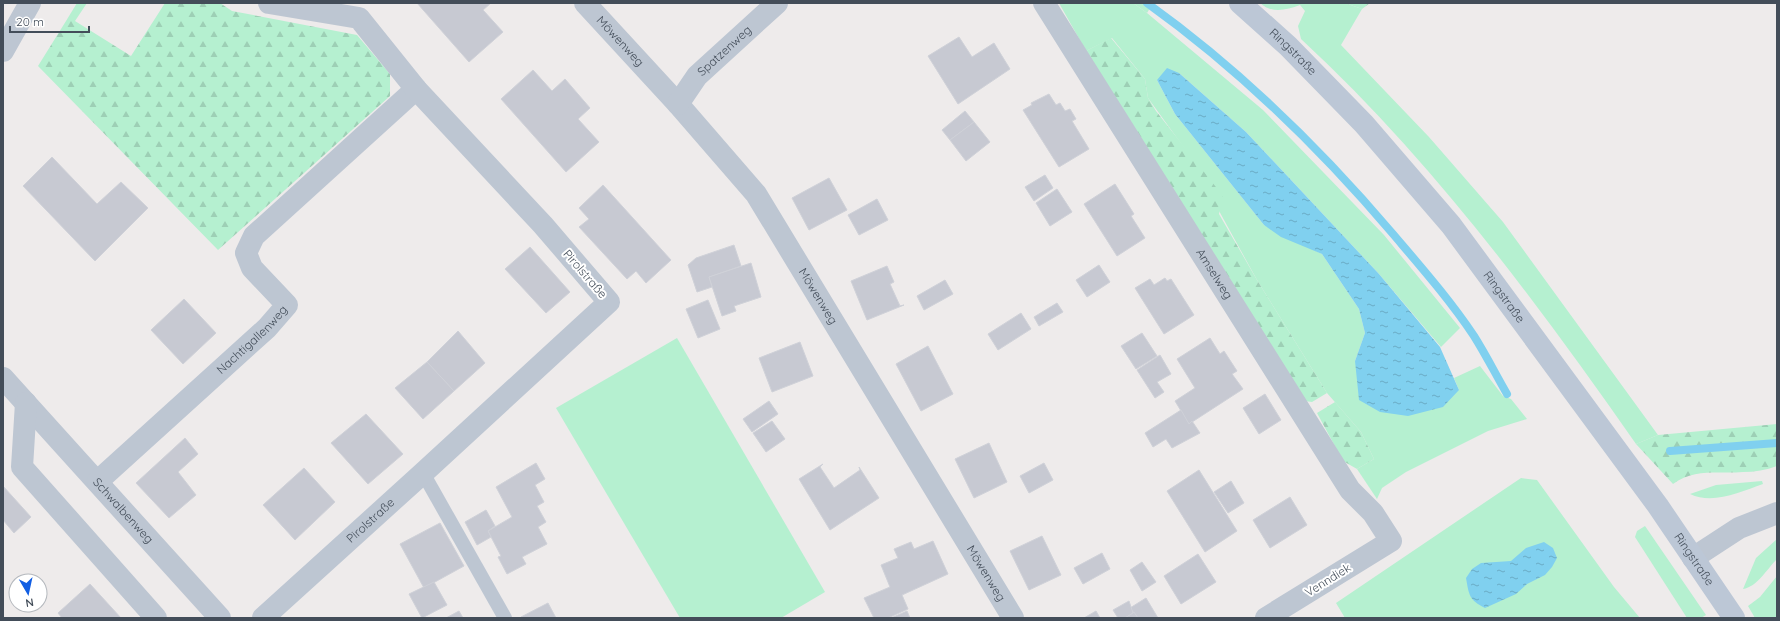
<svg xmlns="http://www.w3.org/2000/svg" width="1780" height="621" font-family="Quicksand,sans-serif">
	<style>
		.green { fill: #b5f0d0 }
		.forest { fill: url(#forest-firs) }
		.water { fill: url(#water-ripples) }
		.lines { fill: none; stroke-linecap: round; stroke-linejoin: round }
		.stream { stroke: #80d0ef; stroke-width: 8 }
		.building { fill: #c7c9d2; stroke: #cfd1d8 }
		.service { stroke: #bdc6d2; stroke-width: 14 }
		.minor { stroke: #bdc6d2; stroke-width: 22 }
		.tertiary { stroke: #bdc6d2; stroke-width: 22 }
		.secondary { stroke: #bcc7d6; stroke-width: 22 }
		.labels { text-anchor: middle; stroke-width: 4; stroke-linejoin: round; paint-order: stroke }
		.street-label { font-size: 12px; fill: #434d59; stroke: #fff }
	</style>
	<defs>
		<pattern id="forest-firs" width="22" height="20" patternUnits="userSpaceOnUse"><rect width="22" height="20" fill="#b5f0d0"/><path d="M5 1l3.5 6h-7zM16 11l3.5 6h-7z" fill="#9dcfb5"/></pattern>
		<pattern id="water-ripples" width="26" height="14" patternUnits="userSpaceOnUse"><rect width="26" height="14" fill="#80d0ef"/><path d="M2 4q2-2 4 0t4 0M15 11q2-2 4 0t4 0" fill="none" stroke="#6aabc5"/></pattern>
	</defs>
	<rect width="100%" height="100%" fill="#eeebeb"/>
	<g class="green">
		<polygon points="77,3 87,3 75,21 66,21"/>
		<polygon points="1059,3 1133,3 1147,13 1263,110 1384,235 1460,328 1441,347 1379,274 1246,132 1179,73 1157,80 1175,114 1264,225 1322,254 1359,309 1365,333 1355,361 1459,390 1454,378 1480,366 1503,396 1511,399 1527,419 1488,431 1406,472 1382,488 1377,499 1357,469 1374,459 1361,432 1327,393 1257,280 1185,149 1148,98 1145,79 1112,38 1086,51"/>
		<path d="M1260,3h85l17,6 -21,36 88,92 74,85 155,213 -22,9c-100,-143 -206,-286 -335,-405l-3,-13 7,-15 -5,-6c-14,5 -28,9 -40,-2z"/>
		<polygon points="677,338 825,592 781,618 680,618 556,408"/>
		<polygon points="1521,478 1537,480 1614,587 1640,618 1345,618 1336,603"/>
		<path d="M1762,481l1,3c-23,8 -50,21 -73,10l26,-9z"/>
		<polygon points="1645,526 1706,615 1701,618 1687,618 1635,537 1637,531"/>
		<path d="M1777,539v20c-10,10 -20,28 -34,30l13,-31z"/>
		<polygon points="1777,576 1777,618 1755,618 1748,606 1760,597"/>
	</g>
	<g class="forest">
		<polygon points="165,3 220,3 232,11 357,35 390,74 390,96 218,250 38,66 66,21 75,21 131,56"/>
		<polygon points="1133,3 1153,3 1147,13"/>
		<polygon points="1345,3 1370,3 1362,9"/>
		<polygon points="1111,38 1145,79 1148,98 1156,111 1223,196 1219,214 1257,280 1327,393 1312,402 1305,401 1086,51"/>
		<polygon points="1335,402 1361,432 1374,459 1357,469 1343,461 1317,413"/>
		<path d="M1777,424v42c-11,4 -22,6 -34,6 -24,2 -49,-4 -70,12l-37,-40 22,-9z"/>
	</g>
	<g class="water">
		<polygon points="1167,68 1179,73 1246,132 1379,274 1440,347 1459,390 1443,407 1408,416 1380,412 1359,400 1355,361 1365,333 1359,309 1322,254 1281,237 1264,225 1175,114 1157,80"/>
		<path d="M1544,542l9,6 4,10 -5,9 -7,8 -18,9 -11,10 -31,14c-16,-8 -16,-13 -19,-30l6,-9 9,-6 30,-2 15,-13z"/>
	</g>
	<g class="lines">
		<g class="stream">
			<path d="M1147,3c92,66 173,145 246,231 28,33 57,66 81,102 12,19 22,39 33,58"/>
			<polyline points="1670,451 1777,443"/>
		</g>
	</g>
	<g class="building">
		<polygon points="417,3 491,3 483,10 503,32 469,62"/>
		<polygon points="959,37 972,57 994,43 1010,69 958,104 928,56"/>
		<polygon points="533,70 552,91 565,79 590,108 578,119 599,142 566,172 501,99"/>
		<polygon points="1049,94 1056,105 1060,103 1065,111 1070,109 1076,119 1072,121 1089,149 1059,167 1023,110 1032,105 1031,103"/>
		<polygon points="965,111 974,122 950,140 942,130"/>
		<polygon points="974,122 990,142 966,161 950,140"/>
		<polygon points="52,157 97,204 121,182 148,208 95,261 23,186"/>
		<polygon points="1045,175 1053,188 1034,201 1025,187"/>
		<polygon points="829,178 847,210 809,230 792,198"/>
		<polygon points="1115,184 1134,214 1131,216 1145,238 1117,256 1084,204"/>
		<polygon points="603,185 671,260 646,283 636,271 627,279 579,227 589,219 579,208"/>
		<polygon points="1057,189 1072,212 1050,226 1036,203"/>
		<polygon points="877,199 888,220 859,235 848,215"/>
		<polygon points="734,245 741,266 709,277 712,287 697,292 688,265 696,258"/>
		<polygon points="530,247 570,292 546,313 505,269"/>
		<polygon points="751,263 761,297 734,306 736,311 722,316 709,277"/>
		<polygon points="1099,265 1110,282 1087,297 1076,280"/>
		<polygon points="887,266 894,282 890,284 900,306 904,305 867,320 851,281"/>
		<polygon points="1165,278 1167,281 1171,279 1194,315 1164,334 1135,288 1150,279 1154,285"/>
		<polygon points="945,280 953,294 924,310 917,296"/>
		<polygon points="184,299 216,333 183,364 151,330"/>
		<polygon points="708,300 720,329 698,338 686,309"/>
		<polygon points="1057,303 1063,312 1039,326 1034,317"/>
		<polygon points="1021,313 1031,329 998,350 988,334"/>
		<polygon points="458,331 485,363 454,391 427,362"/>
		<polygon points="1142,333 1157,356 1136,369 1121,346"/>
		<polygon points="1210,338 1220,354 1224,351 1237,371 1232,374 1243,389 1189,424 1175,401 1195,388 1177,359"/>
		<polygon points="800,342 813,376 772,392 759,358"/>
		<polygon points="928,346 953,394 921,411 896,364"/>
		<polygon points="1160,355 1171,374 1157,382 1164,392 1155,398 1137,370"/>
		<polygon points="427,362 454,391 423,419 395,388"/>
		<polygon points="1265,394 1281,420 1259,434 1243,408"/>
		<polygon points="769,401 778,414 752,432 743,419"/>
		<polygon points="1181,410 1189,424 1192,421 1200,433 1172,448 1166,439 1153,447 1145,433"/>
		<polygon points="366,414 403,454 368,484 331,443"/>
		<polygon points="772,421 785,439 766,452 753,433"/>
		<polygon points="185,438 198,454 178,472 196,495 169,518 136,483"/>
		<polygon points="989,443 1007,482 974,498 955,459"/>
		<polygon points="536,463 545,479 535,485 544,502 537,506 546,522 538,527 547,544 522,557 526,564 507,574 498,557 501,556 488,531 512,517 496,487"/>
		<polygon points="1044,463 1053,480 1029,493 1020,476"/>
		<polygon points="823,464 820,467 834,488 860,470 859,467 879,498 830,530 799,479"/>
		<polygon points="304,468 335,502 295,540 263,505"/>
		<polygon points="1199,470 1237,531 1205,552 1167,491"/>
		<polygon points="1231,481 1244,503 1228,513 1214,492"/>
		<polygon points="3,486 31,517 14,533 3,520"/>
		<polygon points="1290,497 1307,525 1270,548 1253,520"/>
		<polygon points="486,510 495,526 488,531 491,537 477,545 465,522"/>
		<polygon points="440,523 464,566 424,588 400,544"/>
		<polygon points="1042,536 1061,575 1029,590 1010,551"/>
		<polygon points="933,541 948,574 902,595 908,609 888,618 874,618 864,598 890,587 881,565 898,558 894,549 911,542 914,549"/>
		<polygon points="1102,553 1110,569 1083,584 1074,568"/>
		<polygon points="1198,554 1216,582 1181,604 1164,576"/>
		<polygon points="1142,562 1156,582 1142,591 1130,570"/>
		<polygon points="434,582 447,605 422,618 409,594"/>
		<polygon points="90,584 121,618 62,618 58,613"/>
		<polygon points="1146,598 1158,618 1138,618 1130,608"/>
		<polygon points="1129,601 1133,613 1125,618 1118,618 1113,610"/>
		<polygon points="548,603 556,618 522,618 521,617"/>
		<polygon points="459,611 463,618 446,618"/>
		<polygon points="907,611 910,618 891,618"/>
		<polygon points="1096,611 1100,618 1084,618"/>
		<polygon points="1134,612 1138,618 1125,618 1133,613"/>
	</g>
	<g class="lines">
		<polyline class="service" points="423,473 505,618"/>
		<g class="minor">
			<path id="s1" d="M585,3l93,101 78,90 257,424"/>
			<path id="s2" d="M1044,3l306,487 23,23 18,28 -125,77"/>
			<path id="s3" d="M678,104l19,-28 80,-73"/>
			<path id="s4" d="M3,378l217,240"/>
			<polyline points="26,403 22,467 156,618"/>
			<path id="s5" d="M98,481l169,-153 20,-23 -35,-37 -6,-15 8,-17 162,-147"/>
			<path id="s6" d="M263,618l160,-145 186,-171 -66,-77 -127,-136 -57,-71 -90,-15"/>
		</g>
		<g class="tertiary">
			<polyline points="3,51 30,3"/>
			<polyline points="1693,558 1739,528 1777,513"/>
		</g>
		<path class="secondary" id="s7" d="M1240,3l48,43 76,78 87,101 207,281 76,112"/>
	</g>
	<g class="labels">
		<g class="street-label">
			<text dy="4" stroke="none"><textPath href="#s1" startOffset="52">Möwenweg</textPath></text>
			<text dy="4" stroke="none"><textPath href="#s3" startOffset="71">Spatzenweg</textPath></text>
			<text dy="4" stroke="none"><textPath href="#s7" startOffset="72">Ringstraße</textPath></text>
			<text transform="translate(585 274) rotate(49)" y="4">Pirolstraße</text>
			<text dy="4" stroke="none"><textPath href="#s2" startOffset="320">Amselweg</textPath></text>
			<text dy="4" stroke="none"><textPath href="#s1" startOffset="376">Möwenweg</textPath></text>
			<text dy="4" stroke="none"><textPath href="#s7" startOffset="396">Ringstraße</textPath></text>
			<text dy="4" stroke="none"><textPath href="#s5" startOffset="209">Nachtigallenweg</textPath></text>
			<text dy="4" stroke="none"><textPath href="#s4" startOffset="179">Schwalbenweg</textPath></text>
			<text dy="4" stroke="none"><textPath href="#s6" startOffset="145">Pirolstraße</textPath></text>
			<text dy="4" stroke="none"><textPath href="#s7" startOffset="720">Ringstraße</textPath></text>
			<text dy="4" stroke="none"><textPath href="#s1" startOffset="700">Möwenweg</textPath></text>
			<text transform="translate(1328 580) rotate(-32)" y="4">Venndiek</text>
		</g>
	</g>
	<rect width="1780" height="621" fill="none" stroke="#434d59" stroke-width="8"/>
	<g transform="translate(28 593) rotate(171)"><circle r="19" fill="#ffffff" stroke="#b4b8bd"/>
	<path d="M0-3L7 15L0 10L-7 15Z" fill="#115ee3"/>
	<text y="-6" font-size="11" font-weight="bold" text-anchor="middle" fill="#434d59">N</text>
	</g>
	<path d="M10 26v6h79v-6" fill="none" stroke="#434d59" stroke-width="2"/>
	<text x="16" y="26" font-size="12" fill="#434d59" stroke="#ffffff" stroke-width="3" paint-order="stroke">20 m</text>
</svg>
